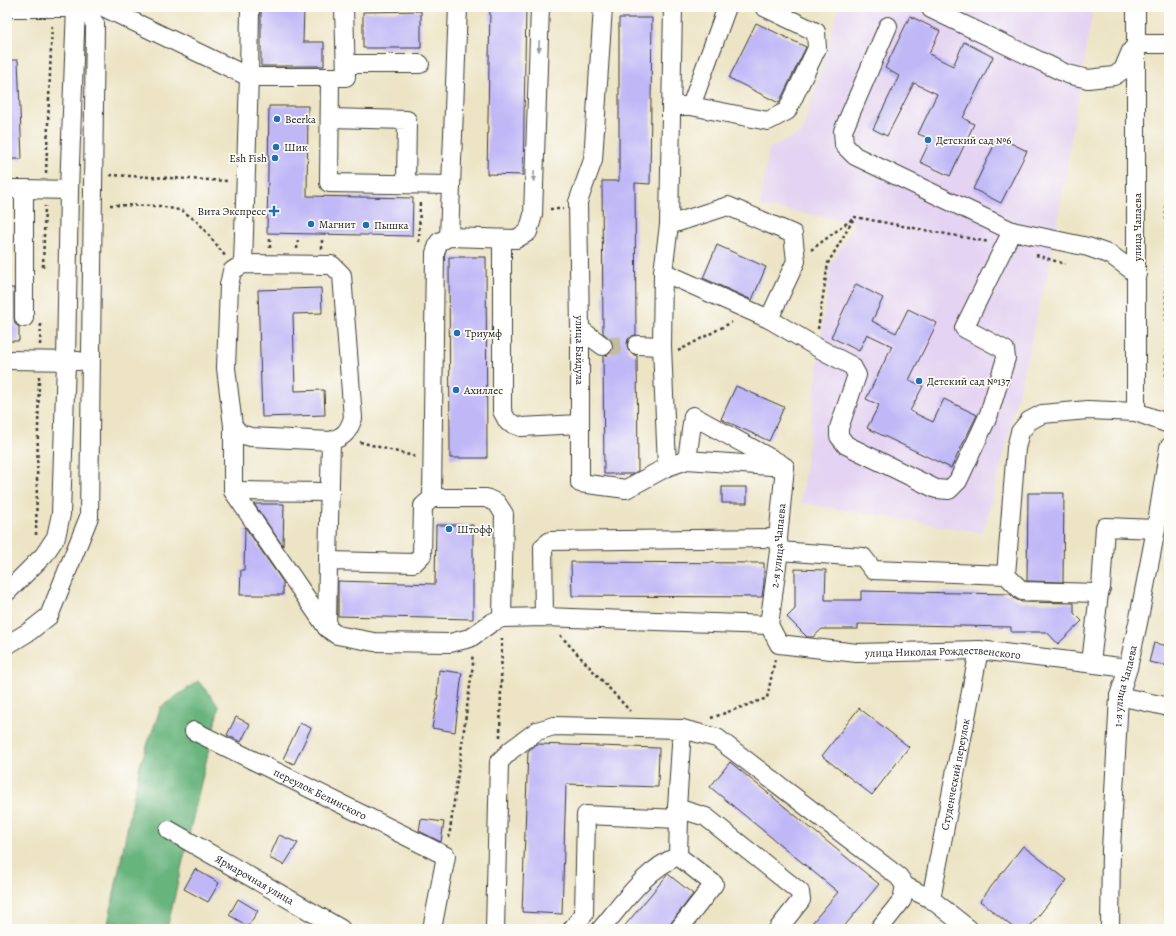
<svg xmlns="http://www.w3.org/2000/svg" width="1176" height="936" font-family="Alegreya,serif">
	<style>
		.built { fill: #e4d3f2 }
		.forest { fill: #68b47d; stroke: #42684c }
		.building { fill: #c0b7f7 }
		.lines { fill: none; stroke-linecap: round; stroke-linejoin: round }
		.minor-tunnel { stroke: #c2bca3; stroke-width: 18; stroke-dasharray: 18 9; stroke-linecap: butt }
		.minor-casing { stroke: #3b3a35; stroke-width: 20 }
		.path { stroke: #3b3a35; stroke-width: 2.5; stroke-dasharray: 3 3; stroke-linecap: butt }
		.minor { stroke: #fff; stroke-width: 18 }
		.oneway { fill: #999 }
		.poi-dot { fill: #1f6fb2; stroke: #fdfcf7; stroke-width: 1.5 }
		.labels { text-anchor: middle; stroke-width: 3.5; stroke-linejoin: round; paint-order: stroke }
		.poi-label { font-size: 11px; fill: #1c1c1c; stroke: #fdfcf7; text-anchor: start }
		.street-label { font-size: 11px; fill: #1c1c1c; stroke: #fdfcf7 }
	</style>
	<rect width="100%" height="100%" fill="#fdfcf7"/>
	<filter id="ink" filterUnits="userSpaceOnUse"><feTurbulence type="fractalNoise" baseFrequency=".025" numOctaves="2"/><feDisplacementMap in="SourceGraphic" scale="8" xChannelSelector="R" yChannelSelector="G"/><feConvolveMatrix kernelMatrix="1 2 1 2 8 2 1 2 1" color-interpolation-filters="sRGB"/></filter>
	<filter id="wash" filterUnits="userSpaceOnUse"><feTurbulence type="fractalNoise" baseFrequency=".012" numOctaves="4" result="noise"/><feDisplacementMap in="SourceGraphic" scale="16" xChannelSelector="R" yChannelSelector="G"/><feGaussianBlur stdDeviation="0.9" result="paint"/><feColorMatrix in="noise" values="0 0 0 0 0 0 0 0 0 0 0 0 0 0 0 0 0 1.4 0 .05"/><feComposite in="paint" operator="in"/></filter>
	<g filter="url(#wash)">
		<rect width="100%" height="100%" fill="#ece4c5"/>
		<polygon class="built" points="839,7 1093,7 1051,259 1013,413 1008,438 983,533 801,503 830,266 855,222 760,206 769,148 802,133"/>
		<polygon class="forest" points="198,681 219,706 167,929 107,929 140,765 161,707"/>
		<g id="blocks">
			<g class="building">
				<polygon points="261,7 304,7 303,42 324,42 324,66 261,66"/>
				<polygon points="490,7 526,7 523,175 487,174"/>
				<polygon points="421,11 421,48 363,48 363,12"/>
				<polygon points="910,16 940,31 929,54 953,66 964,42 993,57 963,118 974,124 950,176 920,162 931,139 918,134 937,94 914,83 887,136 873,129 899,76 885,68"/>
				<polygon points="619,18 652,18 650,184 635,183 636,335 632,336 628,339 627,344 628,350 632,354 637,356 638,471 632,474 604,474 603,356 608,355 611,353 613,347 612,341 603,333 602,181 619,181"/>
				<polygon points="756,23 806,47 779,103 729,78"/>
				<polygon points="7,60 18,60 22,159 7,159"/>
				<polygon points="269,106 308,106 307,196 413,198 412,236 267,233"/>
				<polygon points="998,137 1027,151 1001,203 973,189"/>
				<polygon points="717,245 766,267 752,300 703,278"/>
				<polygon points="449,257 486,257 487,458 450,458"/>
				<polygon points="856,284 883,298 872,321 896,333 908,309 937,323 909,380 923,386 910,411 933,422 944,399 977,415 951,468 867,428 879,405 866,399 892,346 867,334 859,351 831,337"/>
				<polygon points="7,288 14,288 14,318 15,324 19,327 19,341 7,341"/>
				<polygon points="321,288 322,313 293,314 295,391 324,390 325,415 262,417 258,290"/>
				<polygon points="736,386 784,407 769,441 721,419"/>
				<rect x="722" y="487" width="25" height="16"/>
				<polygon points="1028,493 1064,493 1063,582 1027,581"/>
				<polygon points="254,504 284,504 283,546"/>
				<polygon points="436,525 473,525 473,619 338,616 338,581 435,584"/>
				<polygon points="245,527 283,582 283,595 240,595 241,570 244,570"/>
				<polygon points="571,562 764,563 764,583 762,597 572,596"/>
				<polygon points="795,569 826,570 825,600 861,600 861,591 1010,594 1015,599 1022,602 1074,603 1074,613 1082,621 1058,644 1047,632 1011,632 1011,627 858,624 858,629 822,629 813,637 807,637 787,617 795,609"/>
				<polygon points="1154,643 1169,646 1169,666 1149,662"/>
				<polygon points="439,670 462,673 455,732 432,728 438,695 437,695"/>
				<polygon points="859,708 909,747 872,795 822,756"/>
				<polygon points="236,717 250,724 241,742 227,735"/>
				<polygon points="300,723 311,728 294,764 283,759"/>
				<polygon points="537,744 659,748 658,787 566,784 562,914 522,912 528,751"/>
				<polygon points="730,762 879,884 842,929 807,929 838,892 710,787"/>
				<polygon points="421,819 444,822 441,842 419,831"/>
				<polygon points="279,835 298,843 284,865 269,858"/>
				<polygon points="1023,846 1067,880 1028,929 1015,929 980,901"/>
				<polygon points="195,869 219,883 208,902 184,889"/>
				<polygon points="668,874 693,894 671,923 669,929 622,929"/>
				<polygon points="238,899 258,911 248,926 229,915"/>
			</g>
		</g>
	</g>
	<g filter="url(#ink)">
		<use href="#blocks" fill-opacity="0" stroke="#3b3a35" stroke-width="1"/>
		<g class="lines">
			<polyline class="minor-tunnel" points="603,346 637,345"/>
			<g class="minor-casing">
				<g id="minor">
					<polyline points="103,7 249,77 243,264"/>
					<polyline points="250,7 249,77 346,77 344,7"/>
					<path id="s1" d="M603,7l-10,153 -15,42 2,127v154l46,6 41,-22 20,-7 98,7"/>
					<polyline points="7,8 76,8 88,13 95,24 89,517 49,616 30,631 7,645"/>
					<polyline points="931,9 1067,74 1088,79 1114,76 1123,70 1131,51 1135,46"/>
					<polyline points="888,26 843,131 844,145 855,156 1012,231"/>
					<polyline points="1137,44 1169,44"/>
					<polyline points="346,64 420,64"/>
					<polyline points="330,77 329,183 451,185"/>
					<polyline points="671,106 691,106 768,121 787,111 817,48 816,32 764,7"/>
					<polyline points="691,106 727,7"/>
					<polyline points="330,118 407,120 406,184"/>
					<polyline points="7,189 24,189 24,318"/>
					<polyline points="24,189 69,190"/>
					<polyline points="669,225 728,206 793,234 796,261 769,319"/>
					<polyline points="449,237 516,239 528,232 533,215 540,7"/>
					<polyline points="502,239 502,411 508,422 521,427 580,424"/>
					<polyline points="663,272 769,319 820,349 852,366 857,375 839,428 839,436 846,445 936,489 949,490 958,481 989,414 1006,358 1005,350 964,328 1012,231 1088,247 1111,255 1137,274"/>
					<polyline points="580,329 603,346"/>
					<polyline points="637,345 662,346"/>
					<polyline points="7,360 79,361"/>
					<polyline points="1136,412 1136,7"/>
					<polyline points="233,426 233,491 327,628"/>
					<polyline points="687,460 693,416 781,464"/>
					<polyline points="667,467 662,346 663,272 669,225 673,7"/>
					<polyline points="233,491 330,492"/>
					<polyline points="432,498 435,253 439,242 449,237 458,7"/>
					<polyline points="779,551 863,557 873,570 1006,575 1022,591 1099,593 1091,663"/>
					<path d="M328,561l3,-120 -80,-4 -11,-3 -7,-8 -7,-58 3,-83 3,-14 11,-7 89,1 10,10 11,143c-5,14 -8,18 -22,23"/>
					<polyline points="1006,575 1016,448 1020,432 1029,421 1042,414 1088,410 1136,412 1169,424"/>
					<polyline points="7,592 44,555 56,537 61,514 66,361 69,190 76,7"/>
					<polyline points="1099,593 1101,588 1105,527 1156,529"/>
					<polyline points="544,617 543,547 550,541 778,538"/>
					<polyline points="502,618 504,514 497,503 486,498 432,498 423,506 422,555 414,563 328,561 327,628 337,635 374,642 450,643 470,638 491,623 502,618 544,617 769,625"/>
					<path id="s2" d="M769,625l10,19 78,9 122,-3 149,18"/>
					<path id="s3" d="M769,625l10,-74 -1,-13 7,-71"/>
					<polyline points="1119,696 1169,707"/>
					<polyline points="682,729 717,738 899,877 905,886 902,900 879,929"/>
					<path id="s4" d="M194,731l252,125 -14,73"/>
					<polyline points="677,808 706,817 800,892 801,900 778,929"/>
					<path id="s5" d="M169,830l172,99"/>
					<polyline points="678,856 679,819"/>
					<polyline points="905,886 931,899 969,929"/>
					<path id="s6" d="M931,899l48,-249"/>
					<polyline points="495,929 499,762 511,750 537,731 554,726 682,729 677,808 679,819 586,815 584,914 572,929"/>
					<path d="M601,929c23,-27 44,-59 77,-73l36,28 -35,45"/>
					<path id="s7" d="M1110,929l1,-79 8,-154 9,-28 10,-45 18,-94 13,-82"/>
				</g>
			</g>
			<g class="path">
				<polyline points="46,173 52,24"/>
				<polyline points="110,175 229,181"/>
				<polyline points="110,205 160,206 183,211 199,223 226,257"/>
				<polyline points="550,209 563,209"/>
				<polyline points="322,240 322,249"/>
				<polyline points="419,242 420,201"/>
				<polyline points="270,248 270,239"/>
				<polyline points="297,249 298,239"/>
				<polyline points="811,250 855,217 989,242"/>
				<polyline points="1036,255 1065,264"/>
				<polyline points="43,267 45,206"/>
				<polyline points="818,329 828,263 853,220"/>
				<polyline points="40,345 41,324"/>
				<polyline points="678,351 732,322"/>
				<polyline points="1166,406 1166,206 1169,123"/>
				<polyline points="360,442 417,457"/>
				<polyline points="36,535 39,376"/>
				<polyline points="560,635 630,711"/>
				<polyline points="711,718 767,698 775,659"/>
				<polyline points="500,737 502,636"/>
				<polyline points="449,838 473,664 472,655"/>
			</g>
			<use href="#minor" class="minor"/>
		</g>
		<defs><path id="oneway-solid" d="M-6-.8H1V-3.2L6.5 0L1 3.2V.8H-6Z"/></defs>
		<g class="oneway">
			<use href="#oneway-solid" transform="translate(539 46) rotate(92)"/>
			<use href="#oneway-solid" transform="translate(534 176) rotate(92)"/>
		</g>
	</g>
	<g class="poi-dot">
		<circle cx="277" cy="119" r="4"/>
		<circle cx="928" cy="140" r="4"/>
		<circle cx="276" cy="147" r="4"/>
		<circle cx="275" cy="158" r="4"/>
		<path d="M272 205h4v4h4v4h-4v4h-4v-4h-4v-4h4z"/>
		<circle cx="311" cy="224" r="4"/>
		<circle cx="366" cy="225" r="4"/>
		<circle cx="457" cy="333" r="4"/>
		<circle cx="919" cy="381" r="4"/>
		<circle cx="456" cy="390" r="4"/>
		<circle cx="449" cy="529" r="4"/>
	</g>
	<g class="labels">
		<g class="poi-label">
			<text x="285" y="123">Beerka</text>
			<text x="936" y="144">Детский сад №6</text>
			<text x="284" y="151">Шик</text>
			<text x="267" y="162" text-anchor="end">Esh Fish</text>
			<text x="266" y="215" text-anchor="end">Вита Экспресс</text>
			<text x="319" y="228">Магнит</text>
			<text x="374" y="229">Пышка</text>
			<text x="465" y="337">Триумф</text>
			<text x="927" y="385">Детский сад №137</text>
			<text x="464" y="394">Ахиллес</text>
			<text x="457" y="533">Штофф</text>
		</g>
		<g class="street-label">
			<text transform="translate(1137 227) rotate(-90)" y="4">улица Чапаева</text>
			<text dy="4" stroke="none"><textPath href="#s1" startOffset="346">улица Байдула</textPath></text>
			<text dy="4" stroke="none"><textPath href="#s3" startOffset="80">2-я улица Чапаева</textPath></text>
			<text dy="4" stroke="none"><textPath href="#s2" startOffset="186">улица Николая Рождественского</textPath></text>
			<text dy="4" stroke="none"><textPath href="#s7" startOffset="244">1-я улица Чапаева</textPath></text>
			<text dy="4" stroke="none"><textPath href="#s6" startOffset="127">Студенческий переулок</textPath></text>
			<text dy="4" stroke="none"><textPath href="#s4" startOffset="141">переулок Белинского</textPath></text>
			<text dy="4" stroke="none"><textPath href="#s5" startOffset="99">Ярмарочная улица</textPath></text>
		</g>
	</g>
	<rect width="1176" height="936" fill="none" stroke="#fdfcf7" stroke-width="24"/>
</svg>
